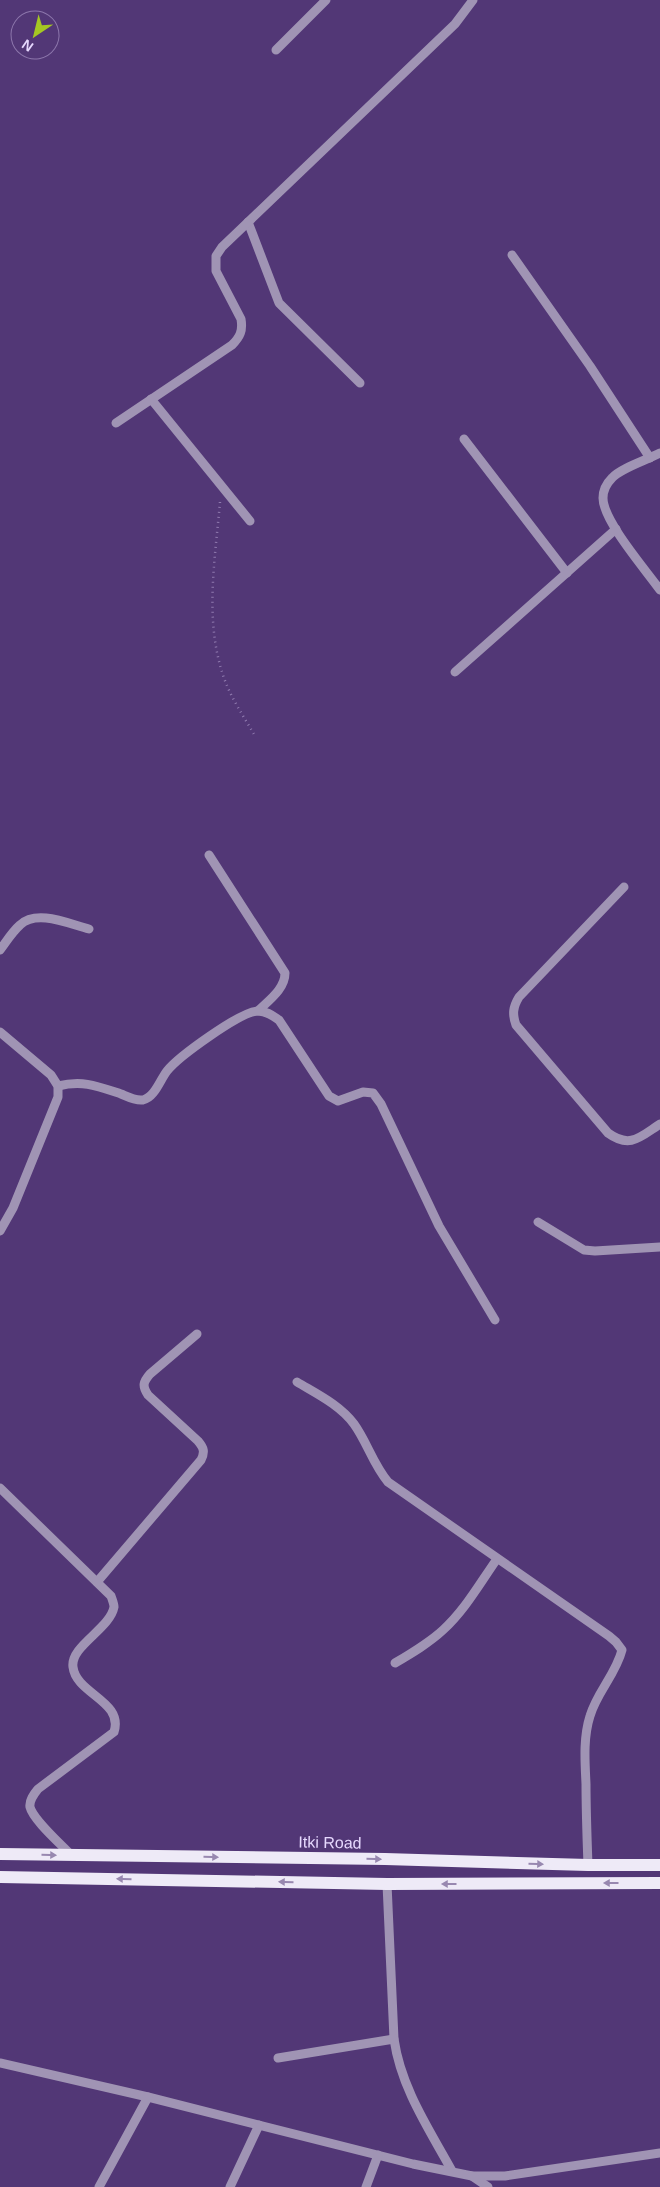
<svg xmlns="http://www.w3.org/2000/svg" width="660" height="2187" font-family="Arial,sans-serif">
	<style>
		.lines { fill: none; stroke-linecap: round; stroke-linejoin: round }
		.path { stroke: #907aaf; stroke-width: 2.5; stroke-dasharray: 1 4; stroke-linecap: butt }
		.minor { stroke: #a094b4; stroke-width: 9 }
		.major { stroke: #eeeaf7; stroke-width: 12 }
		.oneway { fill: #9888b0 }
		.labels { text-anchor: middle; stroke-width: 4; stroke-linejoin: round; paint-order: stroke }
		.street-label { font-size: 16px; fill: #e6d8fe; stroke: #523776 }
	</style>
	<rect width="100%" height="100%" fill="#523776"/>
	<g class="lines">
		<path class="path" d="M220,502c-5,59 -16,119 4,176 7,20 20,39 31,58"/>
		<g class="minor">
			<polyline points="276,50 326,0"/>
			<polyline points="248,222 279,303 360,383"/>
			<polyline points="512,255 590,366 650,458"/>
			<polyline points="151,399 250,521"/>
			<path d="M116,423l116,-78c8,-8 11,-14 9,-26l-25,-48v-15l6,-9 233,-223 18,-24"/>
			<polyline points="464,439 567,573"/>
			<path d="M660,453c-13,7 -39,15 -48,25 -6,6 -9,12 -9,20 0,23 43,72 57,92"/>
			<polyline points="455,672 616,529"/>
			<path d="M209,855l76,118c0,16 -16,27 -27,38"/>
			<path d="M624,887l-105,110c-6,10 -7,17 -3,28l92,108c22,16 32,4 52,-9"/>
			<path d="M0,950c6,-8 12,-18 20,-25 17,-16 49,-1 69,4"/>
			<polyline points="0,1032 51,1075 58,1086 58,1097 13,1208 0,1231"/>
			<path d="M58,1086c25,-6 39,0 63,8 7,3 14,7 22,6 12,-3 17,-20 24,-29 11,-14 74,-60 91,-60 9,0 15,5 21,9l50,76 9,5 25,-9 10,1 8,11 58,122 56,94"/>
			<polyline points="538,1222 584,1250 595,1251 660,1247"/>
			<path d="M297,1382c20,12 43,23 57,42 13,18 19,40 34,58l221,154 7,6 6,8c-6,24 -25,42 -32,66 -7,22 -5,46 -4,68 0,27 1,54 2,81"/>
			<path d="M0,1488l111,108c1,3 3,8 3,11 -4,22 -44,39 -41,60 3,27 51,34 41,65l-76,57c-4,5 -9,11 -8,18 3,13 32,38 42,49"/>
			<path d="M97,1582l104,-122c4,-8 3,-12 -3,-19l-50,-46c-6,-9 -5,-13 2,-21l47,-40"/>
			<path d="M395,1663c17,-10 34,-20 48,-33 22,-20 37,-47 54,-71"/>
			<path d="M387,1884l7,155c7,49 35,90 58,132"/>
			<polyline points="278,2058 394,2039"/>
			<polyline points="0,2063 148,2097 413,2164 472,2176 505,2176 660,2153"/>
			<polyline points="472,2176 488,2187"/>
			<polyline points="99,2187 148,2097"/>
			<polyline points="230,2187 259,2125"/>
			<polyline points="366,2187 378,2155"/>
		</g>
		<g class="major">
			<polyline points="0,1854 385,1859 588,1865 660,1865"/>
			<polyline points="0,1877 387,1884 660,1883"/>
		</g>
	</g>
	<defs><path id="oneway-solid" d="M-6-.8H1V-3.2L6.5 0L1 3.2V.8H-6Z" transform="scale(1.25)"/></defs>
	<g class="oneway">
		<use href="#oneway-solid" transform="translate(49 1855) rotate(1)"/>
		<use href="#oneway-solid" transform="translate(211 1857) rotate(1)"/>
		<use href="#oneway-solid" transform="translate(374 1859) rotate(1)"/>
		<use href="#oneway-solid" transform="translate(536 1864) rotate(2)"/>
		<use href="#oneway-solid" transform="translate(124 1879) rotate(-179)"/>
		<use href="#oneway-solid" transform="translate(286 1882) rotate(-179)"/>
		<use href="#oneway-solid" transform="translate(611 1883) rotate(180)"/>
		<use href="#oneway-solid" transform="translate(449 1884) rotate(180)"/>
	</g>
	<g class="labels">
		<g class="street-label">
			<text transform="translate(330 1842) rotate(1)" y="6">Itki Road</text>
		</g>
	</g>
	<g transform="translate(35 35) rotate(215)"><circle r="24" fill="#523776" stroke="#8d77ac"/>
	<path d="M0-4L9 19L0 12L-9 19Z" fill="#a5c823"/>
	<text y="-8" font-size="14" font-weight="bold" text-anchor="middle" fill="#e6d8fe">N</text>
	</g>
</svg>
